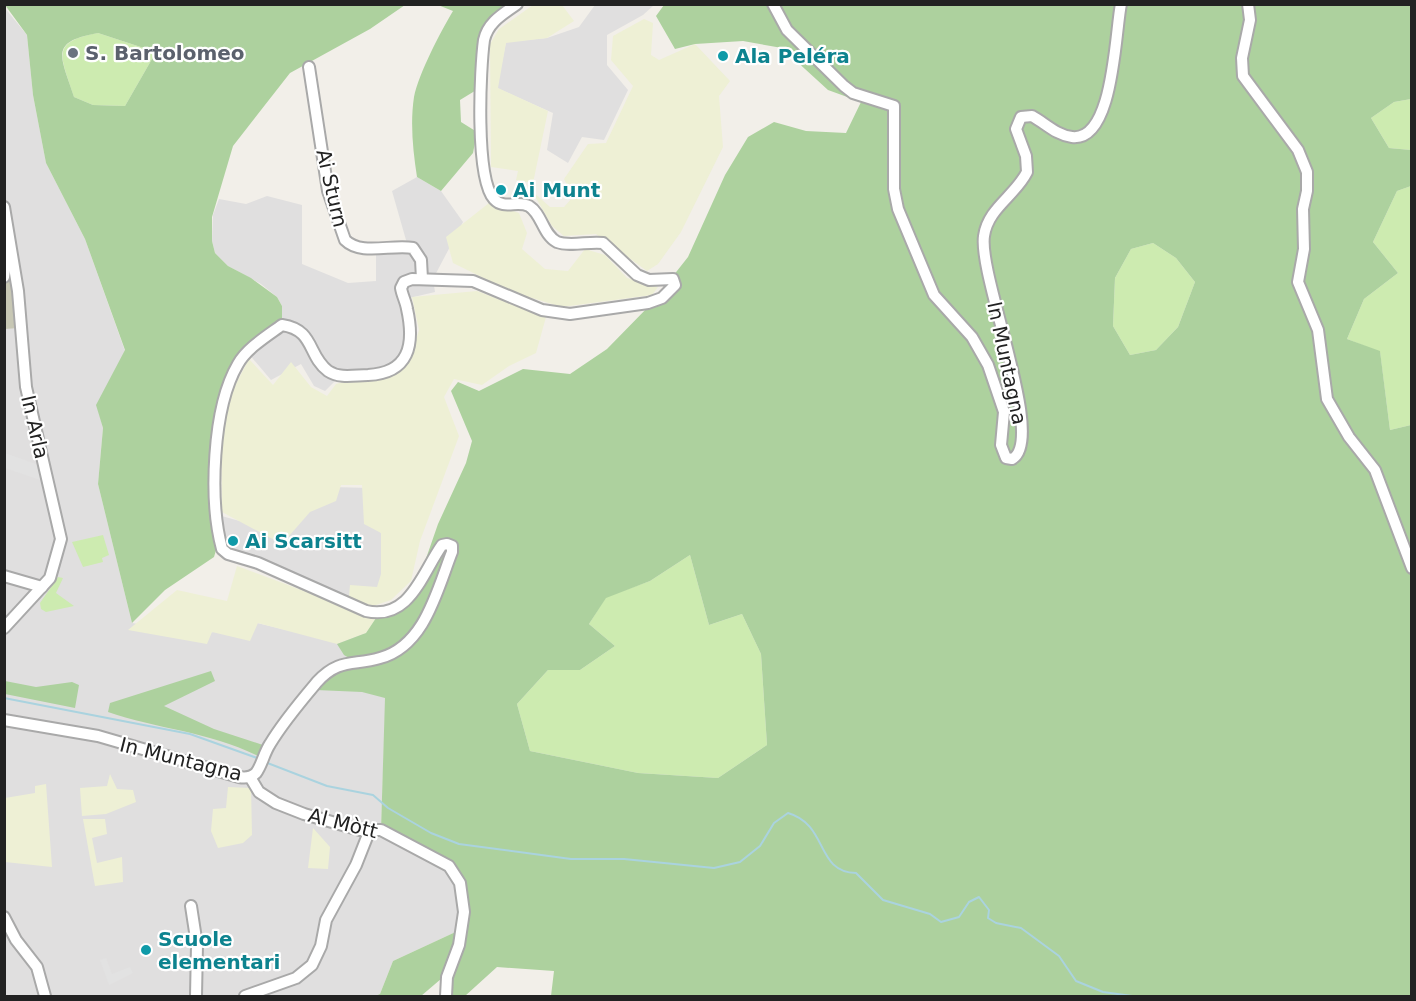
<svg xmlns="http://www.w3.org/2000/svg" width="1416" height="1001" font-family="'DejaVu Sans',sans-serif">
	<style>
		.residential { fill: #e0dfdf }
		.construction { fill: #c7c7b4 }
		.farmland { fill: #eef0d5 }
		.grass { fill: #cdebb0 }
		.forest { fill: #add19e; fill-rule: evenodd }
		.parking { fill: #e2e2e2 }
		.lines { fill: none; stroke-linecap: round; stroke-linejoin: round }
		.stream { stroke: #aad3df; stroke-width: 2 }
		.minor-casing { stroke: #a9a9a9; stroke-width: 14 }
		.minor { stroke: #fff; stroke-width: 10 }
		.worship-dot { fill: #6b7280; stroke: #fff; stroke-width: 2 }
		.culture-dot { fill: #0f9aa8; stroke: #fff; stroke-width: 2 }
		.labels { text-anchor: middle; stroke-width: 4.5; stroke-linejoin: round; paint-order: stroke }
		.worship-label { font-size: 20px; font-weight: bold; fill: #5b616d; stroke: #fff; text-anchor: start }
		.culture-label { font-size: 20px; font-weight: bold; fill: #0d838f; stroke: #fff; text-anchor: start }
		.street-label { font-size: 20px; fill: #222; stroke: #fff }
	</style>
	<rect width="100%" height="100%" fill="#f2efe9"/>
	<g class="residential">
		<polygon points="595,5 654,5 643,15 607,35 607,65 628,90 604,140 582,137 568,163 547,150 553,113 497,88 506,42 547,38 579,27"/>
		<polygon points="4,7 27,35 33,95 46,163 85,239 125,351 97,405 103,428 98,484 132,623 204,634 257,623 290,631 301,582 228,554 218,515 279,532 333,487 370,488 388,563 355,661 386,688 381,830 453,871 462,929 393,961 380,994 375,996 5,996"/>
		<polygon points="417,177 441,191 463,222 433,279 435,292 405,299 409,345 394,370 340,376 325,391 314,386 301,364 271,380 248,353 282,325 282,306 277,297 261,284 228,266 215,253 212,241 213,215 219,199 246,204 267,196 302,205 302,264 348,283 376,281 376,248 408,247 392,191"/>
	</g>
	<polygon class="construction" points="13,275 18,328 5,329 5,279"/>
	<g class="farmland">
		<polygon points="533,5 562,5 574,21 547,38 506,43 498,88 548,111 533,183 516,180 518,171 491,167 490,44 499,29"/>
		<polygon points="644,19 653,23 651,55 659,60 695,44 730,81 719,96 723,147 681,232 658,264 647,271 596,234 564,236 552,226 532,191 550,207 564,207 573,197 564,179 588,144 606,143 633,86 611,60 613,36"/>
		<polygon points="489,203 519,213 527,233 522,249 545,269 568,271 585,249 605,255 627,278 658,287 652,295 562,307 512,292 453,263 446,237"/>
		<polygon points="477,291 546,317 536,353 509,366 482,385 454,379 444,397 459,436 420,541 411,581 391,600 370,607 349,596 350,585 377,587 381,574 381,533 364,524 362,485 341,485 336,501 310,512 282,544 222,512 221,431 229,397 249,359 273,385 291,362 311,387 327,396 336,384 409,363 419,330 412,297"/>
		<polygon points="237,566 376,618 366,633 337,644 258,623 250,641 212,632 207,644 128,630 177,590 227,601"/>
		<polygon points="110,774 117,789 133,790 136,802 106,814 82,816 80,788 107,786"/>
		<polygon points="46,784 52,867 5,862 5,798 35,793 35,786"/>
		<polygon points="228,787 251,788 252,835 243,843 218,848 211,831 213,809 226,808"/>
		<polygon points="83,819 105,819 107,834 92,838 97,863 122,857 123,882 95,886"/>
		<polygon points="313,828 330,847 328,869 308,868"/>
	</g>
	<g class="grass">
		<path d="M98,33l58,19 -31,54 -32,-1 -19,-8c-12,-40 -26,-55 24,-64z"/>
		<polygon points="1411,99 1411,150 1389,148 1371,118 1394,102"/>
		<polygon points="1411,186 1411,425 1390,430 1380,352 1347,339 1364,299 1398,273 1373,242 1397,191"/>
		<polygon points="1153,243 1176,258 1195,282 1178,327 1156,350 1130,355 1113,326 1115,278 1131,249"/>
		<polygon points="103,535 109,555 102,558 103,562 83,567 72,542"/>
		<polygon points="690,555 709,625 742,614 761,654 767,745 718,778 638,773 530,751 517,704 548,670 580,670 615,646 589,624 606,597 650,581"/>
		<polygon points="58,577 63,578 56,593 74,606 46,612 41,609 40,603"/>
	</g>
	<g class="forest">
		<path d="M5,5h400l-35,24 -80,44 -57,73 -21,71v24l3,12 13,13 23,12 26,19 5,9v19l-43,37 -21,64 1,114 -5,17 -49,33 -33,33 -34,-139 5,-56 -7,-23 29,-55 -40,-111 -39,-76 -13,-68 -6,-60zM98,33l58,19 -31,54 -32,-1 -19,-8c-13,-41 -26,-55 24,-64z"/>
		<path d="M438,5h79l-24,17 -15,67 -18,11 1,22 16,10 -4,21 -32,38 -24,-14c-4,-26 -7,-54 -3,-80 5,-24 26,-64 39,-86z"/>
		<path d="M664,5h747v94l-17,3 -23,16 18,30 22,2v36l-14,5 -24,51 25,31 -34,26 -17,40 33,12 10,79 21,-5v571h-860l3,-25 -57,-4 -32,29h-20l3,-23 -27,23h-46l5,-2 13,-33 69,-32 -5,-52 -76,-47 4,-132 -23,-6 -46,-2 14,-16 24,-13 -10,-6 -7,-11 29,-11 10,-15 37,-22 25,-72 28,-61 6,-22 -21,-50 7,-9 21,9 44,-22 47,5 37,-25 44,-45 37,-47 37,-82 23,-38 26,-15 32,9 40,2 15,-31 -33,-12 -46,-42 -39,-7 -48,3 -20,5 -19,-33zM1153,243l23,15 19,24 -17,45 -22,23 -26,5 -17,-29 2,-48 16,-29zM690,555l19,70 33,-11 19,40 6,91 -49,33 -80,-5 -108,-22 -13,-47 31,-34h32l35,-24 -26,-22 17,-26 44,-17z"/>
		<path d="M211,671l4,10 -51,25 50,23 49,16 -5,11c-47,-24 -101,-27 -150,-44l2,-9z"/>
		<polygon points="5,681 36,687 72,682 79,685 75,708 5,694"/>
	</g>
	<g class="parking">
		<polygon points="5,453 36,464 43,481 5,468"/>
		<polygon points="106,958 112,974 130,967 133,973 109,985 100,960"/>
	</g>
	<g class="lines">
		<g class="stream">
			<polyline points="4,698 190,734 260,759"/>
			<path d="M265,762l62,24 46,9 15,13 43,25 28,11 112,15h53l90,9 26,-6 20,-16 14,-23 14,-10c41,12 27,59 68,60l27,27 47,14 11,8 18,-5 10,-15 10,-5 10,13 -1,8 8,5 25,5 38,28 17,25 27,11 29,4"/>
		</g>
		<g class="minor-casing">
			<g id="minor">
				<path d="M773,4l14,26 57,56 9,7 41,13v83l4,20 36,86 38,42 16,28 16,47 -3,33 5,13 6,1c35,-18 -34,-183 -28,-223 4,-28 31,-40 43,-64l-1,-16 -10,-27 5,-12 11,-1c13,7 24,19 40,21 42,5 43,-105 49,-133"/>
				<polyline points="1248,4 1250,20 1242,58 1243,76 1298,150 1307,172 1307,191 1303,209 1304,249 1298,282 1318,330 1327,399 1349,437 1375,470 1412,568"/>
				<path d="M309,67l19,124 17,49c16,16 47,4 68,8l8,12 1,19"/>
				<polyline points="4,207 18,291 26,387 61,539 50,578 4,628"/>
				<polyline points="4,277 8,249"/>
				<polyline points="4,576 42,587"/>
				<path d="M4,720l94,16 141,41c6,1 12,1 17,-4 6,-8 8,-20 14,-29 13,-22 31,-43 47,-62 22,-24 36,-16 63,-24 45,-12 57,-68 72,-106v-6l-5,-2 -5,1c-20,28 -32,76 -76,66l-108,-48 -30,-9 -6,-5c-13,-48 -10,-141 16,-185 9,-16 29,-28 44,-39 33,5 25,30 46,46 12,8 27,4 40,4 41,-2 47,-30 39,-66 -1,-7 -5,-14 -6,-21l3,-6 8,-3 61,2 69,29 28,4 78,-11 14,-5 13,-13 -2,-6 -24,1 -12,-5 -34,-32c-14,-2 -33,4 -46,-1 -14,-7 -15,-28 -28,-36 -12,-6 -25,4 -35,-7 -19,-21 -14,-130 -10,-159 4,-18 19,-26 33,-36"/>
				<polyline points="250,777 259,792 276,803 304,814 360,830 381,830 449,866 460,883 464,912 459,945 447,977 446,996"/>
				<polyline points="191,906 197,945 196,996"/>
				<polyline points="4,917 16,940 37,967 45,996"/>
				<polyline points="245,996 296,978 312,965 321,946 326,920 356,865 369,832"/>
			</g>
		</g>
		<use href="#minor" class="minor"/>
	</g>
	<circle class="worship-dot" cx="73" cy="53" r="6"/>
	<g class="culture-dot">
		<circle cx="723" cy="56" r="6"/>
		<circle cx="501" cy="190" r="6"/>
		<circle cx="233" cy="541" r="6"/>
		<circle cx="146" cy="950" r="6"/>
	</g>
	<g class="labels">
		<g class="worship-label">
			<text x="85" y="60">S. Bartolomeo</text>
		</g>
		<g class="culture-label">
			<text x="735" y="63">Ala Peléra</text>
			<text x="513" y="197">Ai Munt</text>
			<text x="245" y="548">Ai Scarsitt</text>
			<text x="158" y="946">Scuole<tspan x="158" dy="23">elementari</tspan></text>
		</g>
		<g class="street-label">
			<text transform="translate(332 188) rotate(77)" y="7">Ai Sturn</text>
			<text transform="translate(1007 363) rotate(78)" y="7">In Muntagna</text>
			<text transform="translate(35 427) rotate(77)" y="7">In Arla</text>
			<text transform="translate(181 759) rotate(14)" y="7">In Muntagna</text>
			<text transform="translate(343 823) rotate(14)" y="7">Al Mòtt</text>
		</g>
	</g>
	<rect width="1416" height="1001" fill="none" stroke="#222222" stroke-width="12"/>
</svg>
